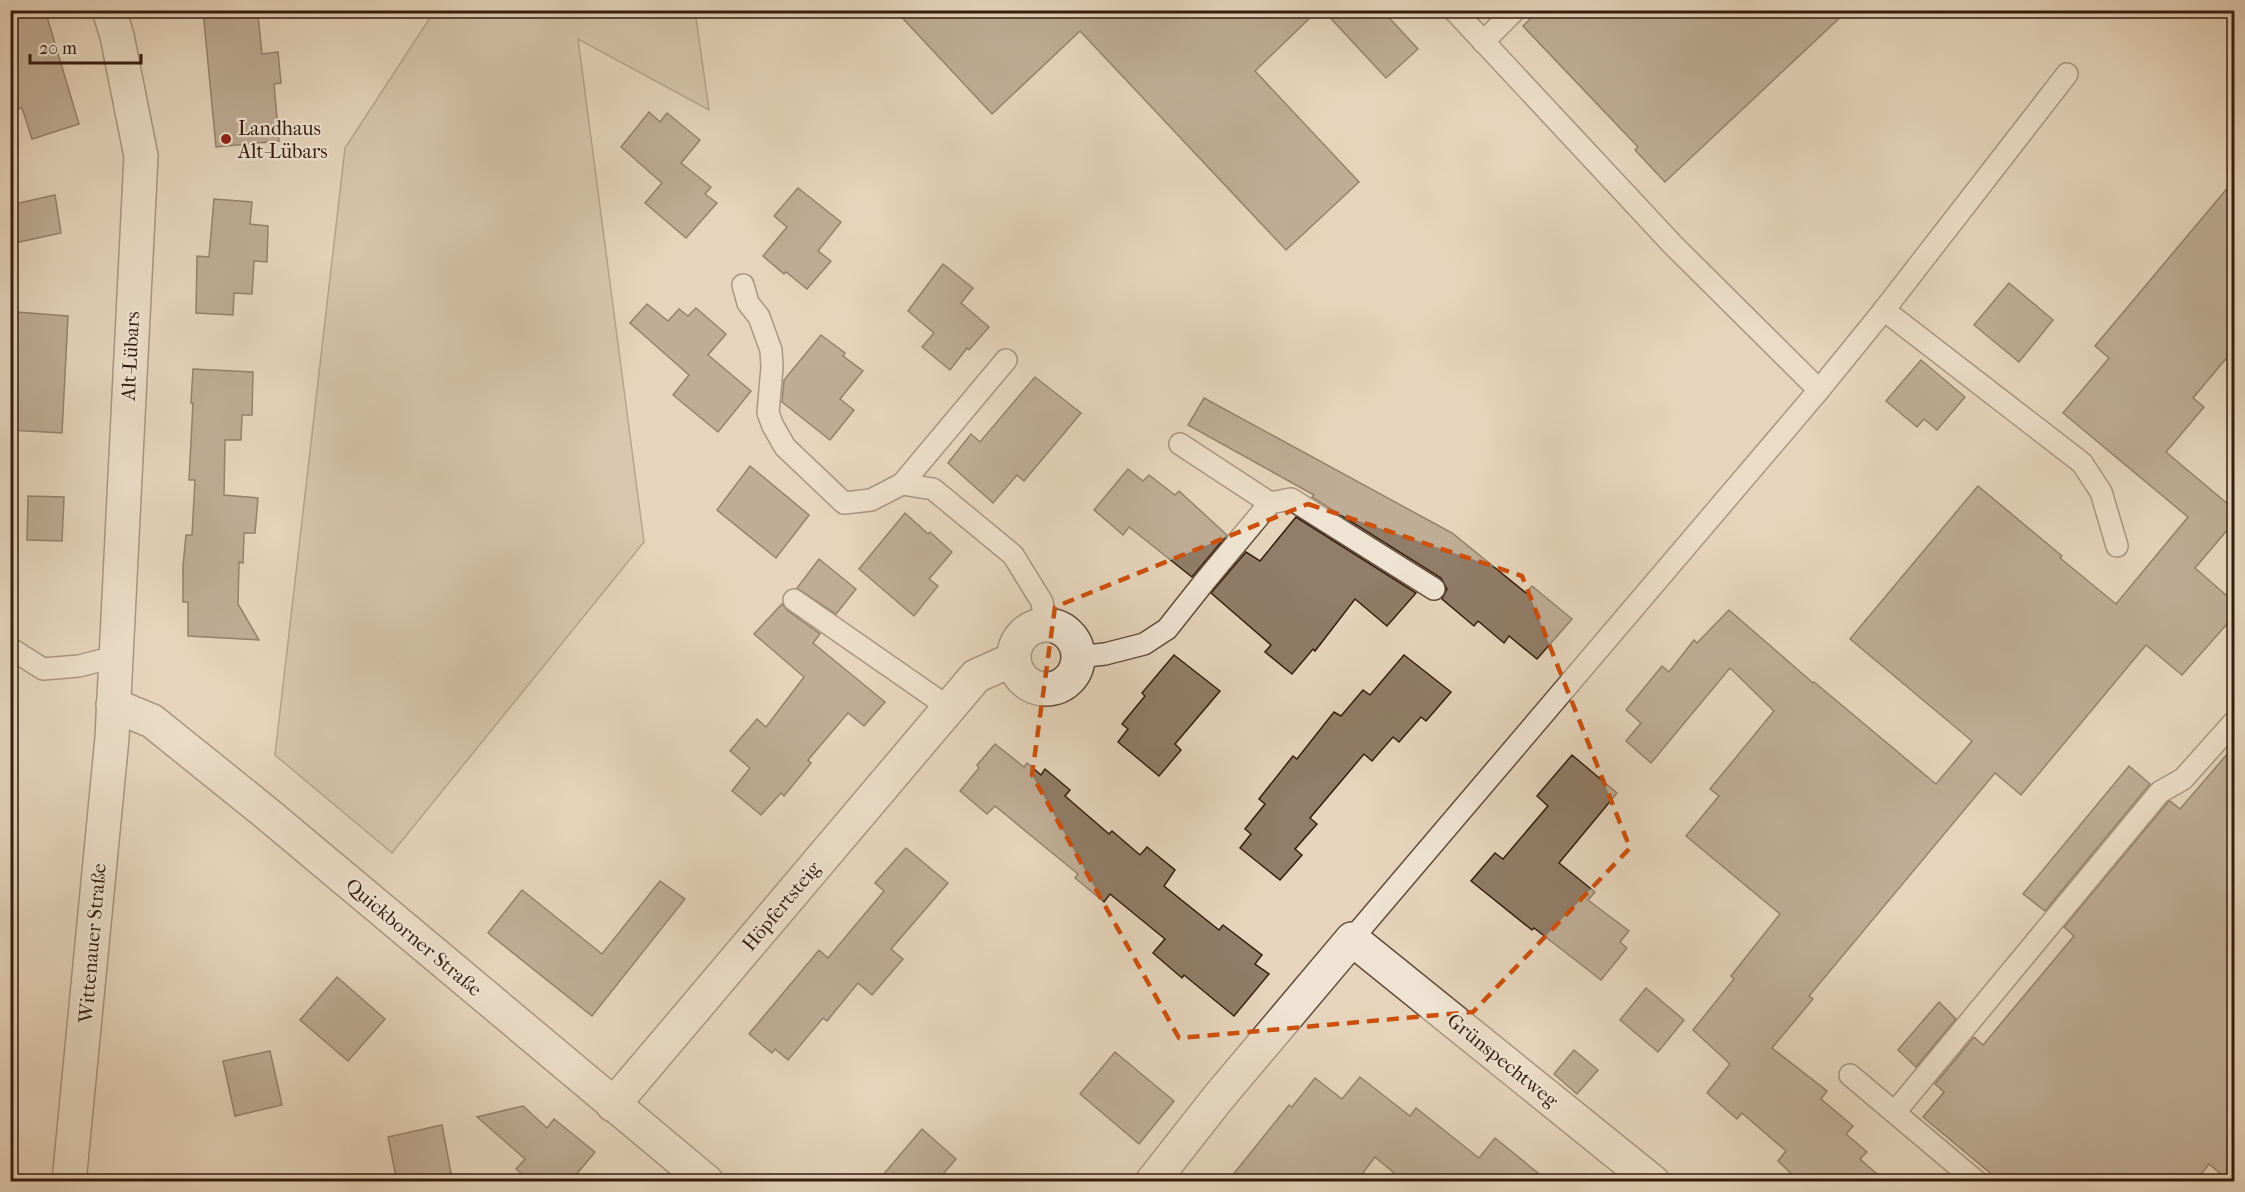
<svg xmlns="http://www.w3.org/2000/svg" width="2245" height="1192" font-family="'IM FELL French Canon',serif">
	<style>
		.green { fill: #c8b69e; stroke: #7e6a56; stroke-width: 1.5 }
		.building { fill: #917d68; stroke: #351d0e; stroke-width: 1.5 }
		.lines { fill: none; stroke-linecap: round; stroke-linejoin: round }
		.lane-casing { stroke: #614b3a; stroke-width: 24 }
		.street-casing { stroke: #614b3a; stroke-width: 36 }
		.lane { stroke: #efe4d3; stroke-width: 21 }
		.street { stroke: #efe4d3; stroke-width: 33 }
		.marked { fill: none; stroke: #cd500c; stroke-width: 4.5; stroke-dasharray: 12 8; stroke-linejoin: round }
		.poi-dot { fill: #8f2418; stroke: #efe4d3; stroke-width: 2 }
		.labels { text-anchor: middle; stroke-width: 4.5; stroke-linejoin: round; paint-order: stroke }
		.poi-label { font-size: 20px; fill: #351d0e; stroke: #efe4d3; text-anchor: start }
		.street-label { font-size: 20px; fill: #351d0e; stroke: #efe4d3 }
	</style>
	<rect width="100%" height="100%" fill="#e6d5bc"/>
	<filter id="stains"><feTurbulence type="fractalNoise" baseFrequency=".00333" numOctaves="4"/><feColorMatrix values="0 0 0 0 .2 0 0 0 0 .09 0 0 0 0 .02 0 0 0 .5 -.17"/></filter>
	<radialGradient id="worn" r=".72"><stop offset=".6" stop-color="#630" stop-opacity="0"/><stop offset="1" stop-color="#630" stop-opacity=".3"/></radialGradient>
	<polygon class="green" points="435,10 695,11 709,110 578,39 644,542 392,853 275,755 345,148"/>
	<g class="building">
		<polygon points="10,10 45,10 79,124 32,139 22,108 10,111"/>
		<polygon points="203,10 246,10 246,16 258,15 262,54 278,52 281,83 274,84 279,141 216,147"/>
		<polygon points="895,10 1318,10 1255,71 1359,182 1286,250 1080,31 992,114"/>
		<polygon points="1323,10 1382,10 1418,49 1386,78"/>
		<polygon points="1539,10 1848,10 1665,182 1635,150 1638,147 1523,26"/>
		<polygon points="649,112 660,122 667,113 700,140 681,163 711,187 705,194 717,203 686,238 645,203 662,183 621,147"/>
		<polygon points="2235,179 2235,348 2193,398 2204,407 2166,452 2235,510 2235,521 2195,568 2235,603 2235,615 2182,675 2146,645 2021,795 1995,773 1809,996 1813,999 1772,1048 1827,1091 1821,1099 1853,1126 1846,1134 1867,1152 1860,1159 1886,1182 1800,1182 1778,1161 1786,1151 1742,1113 1737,1119 1707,1093 1730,1064 1693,1030 1734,979 1731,976 1780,914 1686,836 1719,796 1710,789 1774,711 1730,668 1651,763 1626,741 1641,723 1626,710 1662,666 1669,672 1694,640 1697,643 1729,610 1813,683 1814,682 1936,784 1972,741 1850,639 1978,486 2062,556 2060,558 2116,604 2188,517 2063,413 2109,358 2095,346"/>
		<polygon points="798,188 841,222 818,251 831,261 807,289 786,272 784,274 763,256 787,227 774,216"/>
		<polygon points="55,195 61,233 10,244 10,205"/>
		<polygon points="214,199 252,202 250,224 268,226 267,262 254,261 252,294 234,293 233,315 196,313 197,256 209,257"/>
		<polygon points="943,264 973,288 961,303 989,327 969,350 967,348 950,370 922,347 934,333 908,311"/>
		<polygon points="2009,283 2053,320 2019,362 1974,325"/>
		<polygon points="647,304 668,321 679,309 688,316 696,308 726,334 708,355 751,391 718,432 673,395 689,375 630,323"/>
		<polygon points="16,312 68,316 62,433 10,430 10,341 14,342"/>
		<polygon points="821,335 845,353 843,356 863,371 840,399 854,410 830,440 782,402 784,380"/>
		<polygon points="1921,360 1965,397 1937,430 1924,419 1917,427 1886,401"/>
		<polygon points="193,369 253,372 252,415 242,415 241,440 225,440 224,495 258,498 255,533 244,533 243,563 239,562 238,604 259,640 188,636 188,602 183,602 183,566 186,535 192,535 195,480 189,480 193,403 191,403"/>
		<polygon points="1035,377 1081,413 1024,481 1017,475 993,503 948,463 971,434 980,442"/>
		<polygon points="1204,398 1452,533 1526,593 1532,586 1572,619 1537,659 1509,636 1504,643 1478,621 1474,626 1442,599 1447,589 1441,578 1312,497 1314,495 1188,425"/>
		<polygon points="750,466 809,515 776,558 717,510"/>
		<polygon points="1128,469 1143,481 1149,475 1175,495 1179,491 1227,535 1192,577 1129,527 1123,535 1094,510"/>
		<polygon points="28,496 64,497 62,541 27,540"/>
		<polygon points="905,513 928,534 930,532 952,552 929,579 938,586 914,616 859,569"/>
		<polygon points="1296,517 1416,593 1387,626 1355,599 1315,651 1313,649 1292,674 1265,652 1271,645 1211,593 1246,552 1260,561"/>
		<polygon points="819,559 856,589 836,614 797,588"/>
		<polygon points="782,604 787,610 820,634 813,643 885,702 864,726 848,713 808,760 811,763 784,796 781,793 761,815 732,791 750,768 730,751 757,719 766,727 804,677 754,634"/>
		<polygon points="1174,655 1220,691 1175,744 1181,750 1159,776 1118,742 1128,729 1122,724 1145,696 1142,693"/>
		<polygon points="1404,655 1451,692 1426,721 1421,717 1399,742 1393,737 1372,761 1364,754 1310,818 1317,824 1295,849 1302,855 1280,880 1240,848 1251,834 1245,829 1265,804 1259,799 1293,756 1297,759 1334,712 1341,716 1363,690 1370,695"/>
		<polygon points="995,744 1024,767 1027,763 1041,775 1045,769 1070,790 1065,796 1109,834 1112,831 1140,855 1147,847 1175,870 1164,886 1219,930 1223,925 1262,955 1255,964 1269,974 1234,1016 1184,975 1182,978 1153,953 1165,939 1110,894 1104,902 1075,878 1078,874 995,806 987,814 960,791 979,768 977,765"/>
		<polygon points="2235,745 2235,1182 2230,1182 2209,1164 2195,1182 2001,1182 1923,1117 1944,1092 1935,1084 1974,1037 1983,1045 2074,936 2064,927 2168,802 2170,801 2180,809"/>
		<polygon points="1572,755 1617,793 1559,863 1595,892 1588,900 1629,931 1620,942 1627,948 1601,980 1534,928 1532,930 1471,881 1495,853 1503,859 1548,806 1537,796"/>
		<polygon points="2129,766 2150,784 2045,911 2023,894"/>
		<polygon points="906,848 948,883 891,949 903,959 872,995 858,983 827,1021 823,1018 788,1060 775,1049 772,1053 749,1034 819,950 828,958 884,891 875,883"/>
		<polygon points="660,881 685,899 592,1016 488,933 522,890 602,954"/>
		<polygon points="337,977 385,1019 348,1061 300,1020"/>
		<polygon points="1646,988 1684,1020 1658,1052 1620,1020"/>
		<polygon points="1939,1002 1956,1019 1916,1067 1898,1050"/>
		<polygon points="1574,1050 1598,1070 1577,1094 1554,1074"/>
		<polygon points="270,1051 282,1105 235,1116 223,1061"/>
		<polygon points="1115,1052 1174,1101 1139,1144 1080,1094"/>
		<polygon points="1360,1077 1410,1116 1416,1108 1479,1158 1495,1138 1549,1182 1405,1182 1375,1157 1356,1182 1227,1182 1289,1105 1292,1107 1315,1078 1342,1099"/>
		<polygon points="523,1106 547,1128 554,1119 595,1152 570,1182 532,1182 516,1169 525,1159 477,1117"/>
		<polygon points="442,1125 451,1173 417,1182 397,1182 388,1137"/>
		<polygon points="922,1129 956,1159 936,1182 877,1182"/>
	</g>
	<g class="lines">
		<g class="lane-casing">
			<g id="lane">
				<polyline points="1454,10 1673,245 1819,390"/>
				<polyline points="1483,42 1515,10"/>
				<polyline points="743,285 748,303 759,317 771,350 772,367 768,413 773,426 785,447 844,503 871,500 902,484 933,489 1013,555 1042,602 1045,625"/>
				<polyline points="1884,310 2082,463 2101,492 2117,546"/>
				<polyline points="1180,444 1270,503"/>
				<polyline points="902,484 1006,360"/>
				<polyline points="794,600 948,707"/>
				<polyline points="10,648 43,669 79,666 114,657"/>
				<polyline points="1077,657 1105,654 1144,644 1167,629 1205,581 1270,503 1291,499 1434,589"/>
				<polyline points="1352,939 1819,390 1884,310 2067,74"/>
				<polyline points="1850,1075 1977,1182"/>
				<polyline points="1895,1112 2160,792 2183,779 2234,722"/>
			</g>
		</g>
		<g class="street-casing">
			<g id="street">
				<circle cx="1046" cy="657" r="32"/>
				<polyline points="113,705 152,721 265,812 707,1182"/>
				<polyline points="613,1105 976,676 1014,659"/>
				<polyline points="69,1182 112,738 141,156 117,36 109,10"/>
				<polyline points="1152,1182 1218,1098 1352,939 1653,1182"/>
			</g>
		</g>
		<use href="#lane" class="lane"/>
		<use href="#street" class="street"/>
	</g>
	<path d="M0 0H2245V1192H0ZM1308,504l214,72 108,272 -157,164 -294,26 -147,-263 23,-168z" fill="#e6d5bc" fill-opacity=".55" fill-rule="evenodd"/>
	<path class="marked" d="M1308,504l214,72 108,272 -157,164 -294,26 -147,-263 23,-168z"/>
	<circle class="poi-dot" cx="226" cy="139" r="6"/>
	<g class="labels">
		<g class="poi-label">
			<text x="238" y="135">Landhaus<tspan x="238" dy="23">Alt-Lübars</tspan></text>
		</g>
		<g class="street-label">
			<text transform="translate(130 356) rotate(-87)" y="7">Alt-Lübars</text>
			<text transform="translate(781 906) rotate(-50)" y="7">Höpfertsteig</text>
			<text transform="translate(414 937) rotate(40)" y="7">Quickborner Straße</text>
			<text transform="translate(92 943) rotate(-85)" y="7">Wittenauer Straße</text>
			<text transform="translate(1503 1060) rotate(39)" y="7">Grünspechtweg</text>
		</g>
	</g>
	<rect width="2245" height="1192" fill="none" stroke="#e6d5bc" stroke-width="36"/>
	<rect x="12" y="12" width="2221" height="1168" fill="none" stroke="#351d0e" stroke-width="3"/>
	<rect x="18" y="18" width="2209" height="1156" fill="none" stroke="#351d0e" stroke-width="1.5"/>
	<path d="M30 54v9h111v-9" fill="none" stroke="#351d0e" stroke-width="3"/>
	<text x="39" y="54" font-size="18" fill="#351d0e" stroke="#efe4d3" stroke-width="4.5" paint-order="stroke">20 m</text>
	<rect width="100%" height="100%" filter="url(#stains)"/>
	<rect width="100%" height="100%" fill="url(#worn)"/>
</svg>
